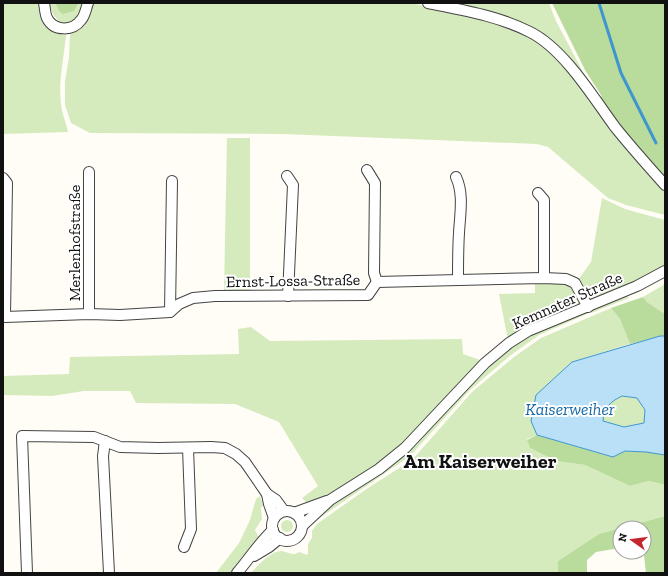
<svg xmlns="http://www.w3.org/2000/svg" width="668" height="576" font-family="'Zilla Slab',serif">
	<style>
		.green { fill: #d5ebbd }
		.forest { fill: #b9dc9c }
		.water { fill: #b9e0f7; stroke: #3f96cf; fill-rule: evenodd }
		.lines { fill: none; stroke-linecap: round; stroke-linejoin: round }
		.stream { stroke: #3f96cf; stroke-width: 3 }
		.minor-casing { stroke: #444; stroke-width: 12 }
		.minor { stroke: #fff; stroke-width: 10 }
		.labels { text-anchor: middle; stroke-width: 4; stroke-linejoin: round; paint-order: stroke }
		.street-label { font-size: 16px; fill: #111; stroke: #fff }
		.water-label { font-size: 17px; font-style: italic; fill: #1768a6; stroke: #fff }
		.district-label { font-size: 20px; font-weight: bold; fill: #111; stroke: #fff }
	</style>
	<rect width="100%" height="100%" fill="#fffdf5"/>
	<g class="green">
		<path d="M3,3h35c1,20 8,29 28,32 -2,23 -8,46 -5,69 1,9 5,19 7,28l-65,2z"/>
		<path d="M50,3h5c4,9 8,14 18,7 3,-2 5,-3 6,-7h5c-2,5 -4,11 -7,15 -14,13 -26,-1 -27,-15z"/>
		<path d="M94,3h317l73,16 24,7 34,18 16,15 107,131v25l-39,-10 -18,-7 -60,-51 -11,-3 -254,-10 -193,-1 -19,-10 -6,-18v-24l4,-24 1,-23c16,-7 18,-16 24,-31z"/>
		<polygon points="445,3 549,3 556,21 583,72 599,96 546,38"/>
		<polygon points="227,138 250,138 250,292 224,292"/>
		<polygon points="602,198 625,209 665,220 665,267 588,303 578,280 591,262"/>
		<polygon points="565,282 574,286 583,306 508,340 499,294 535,293 535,283"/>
		<polygon points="665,284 665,314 647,302 643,297"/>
		<polygon points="627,296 629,298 591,313 590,309"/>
		<path d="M611,308l9,11 10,25 -58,18 -41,59 6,14 -10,4 3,9 26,13 29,4 45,21 19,-5 16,4v31l-66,18 -41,27v12h-307c6,-7 20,-22 30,-22 7,0 10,6 18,1l8,3 1,-2v-9l4,-6v-7l5,-7 48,-34 48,-31 59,-67 42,-35 27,-19z"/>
		<polygon points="588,310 589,313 539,335 511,355 469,391 410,456 318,519 316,517 380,471 486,364 529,334"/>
		<polygon points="251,327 270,341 462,339 463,354 483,361 425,423 377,468 324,497 307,503 302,498 318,486 279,422 235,404 136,403 130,391 84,391 52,396 3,395 3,376 69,374 70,357 239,354 238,329"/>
		<path d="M622,396l15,2 8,12 -1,13 -20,4 -22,-6c2,-15 7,-18 20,-25z"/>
		<polygon points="260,496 263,505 261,508 262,519 255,530 259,538 231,573 216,573 239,543 250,520 256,499"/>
		<circle cx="287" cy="526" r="6"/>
	</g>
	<g class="forest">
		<polygon points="55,3 79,3 74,11 63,14 59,11"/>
		<polygon points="552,3 665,3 665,180 619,126 603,104 601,95 585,70"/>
		<polygon points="643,297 647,302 665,314 665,336 630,344 620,319 611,308"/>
		<polygon points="537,435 613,457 625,451 646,452 665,455 665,485 649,481 630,486 585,465 556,461 530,448 527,440"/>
		<polygon points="665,516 665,573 646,573 644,555 638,552 644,552 644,528 621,528"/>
		<polygon points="620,528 620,548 596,552 587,560 587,573 558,573 558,561 599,534"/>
	</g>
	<path class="water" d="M660,336h5v119l-19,-3 -21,-1 -12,6 -76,-22 -6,-14 5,-26 36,-33zM622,396l15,2 8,12 -1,13 -20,4 -21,-6c1,-14 7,-19 19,-25z"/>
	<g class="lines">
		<polyline class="stream" points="599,3 621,73 656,143"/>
		<g class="minor-casing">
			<g id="minor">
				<path d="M44,3c1,5 1,11 3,15 7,14 26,13 34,2 4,-4 5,-12 7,-17"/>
				<path d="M428,3c34,7 71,13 102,29 34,17 63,65 85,95 16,20 33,39 50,58"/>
				<polyline points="367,170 375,183 374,273 377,282"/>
				<polyline points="287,176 293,185 288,296"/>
				<path d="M456,177c8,17 4,37 3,56 -1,15 -1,31 -1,47"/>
				<polyline points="3,178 7,183 5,317 89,314 120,315 170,312 179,304 193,298 215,296 368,295 377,282 544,278 566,279 575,283 588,307"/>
				<polyline points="538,193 544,200 544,278"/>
				<polyline points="170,312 172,181"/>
				<polyline points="89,314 89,172"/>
				<polyline points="105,441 103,456 109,573"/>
				<polyline points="267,494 269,504 274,518"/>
				<circle cx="287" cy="526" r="15"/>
				<polyline points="294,513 327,501"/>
				<polyline points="302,526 330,500 379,469 405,448 485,363 509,343 528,331 637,286 665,271"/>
				<polyline points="184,547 191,529 188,448"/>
				<polyline points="254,556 269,547 280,538"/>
				<polyline points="27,573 22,436 94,437 120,447 158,448 211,447 225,448 236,454 245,462 267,494 276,500 284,511"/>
				<path d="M237,573c12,-14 22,-30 36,-43"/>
			</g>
		</g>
		<use href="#minor" class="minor"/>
	</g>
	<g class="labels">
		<g class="street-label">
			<text transform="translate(74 243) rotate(-90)" y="6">Merlenhofstraße</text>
			<text transform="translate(293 280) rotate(-1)" y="6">Ernst-Lossa-Straße</text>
			<text transform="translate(567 300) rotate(-24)" y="6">Kemnater Straße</text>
		</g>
		<g class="water-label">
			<text x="570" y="415">Kaiserweiher</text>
		</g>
		<g class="district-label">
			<text x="480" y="468">Am Kaiserweiher</text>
		</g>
	</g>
	<rect width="668" height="576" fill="none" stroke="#111111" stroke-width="8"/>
	<g transform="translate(632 540) rotate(284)"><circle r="19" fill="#ffffff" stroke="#a0a0a0"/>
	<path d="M0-3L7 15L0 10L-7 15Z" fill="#c4262e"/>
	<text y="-6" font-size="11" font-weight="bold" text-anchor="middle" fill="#111111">N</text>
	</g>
</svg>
